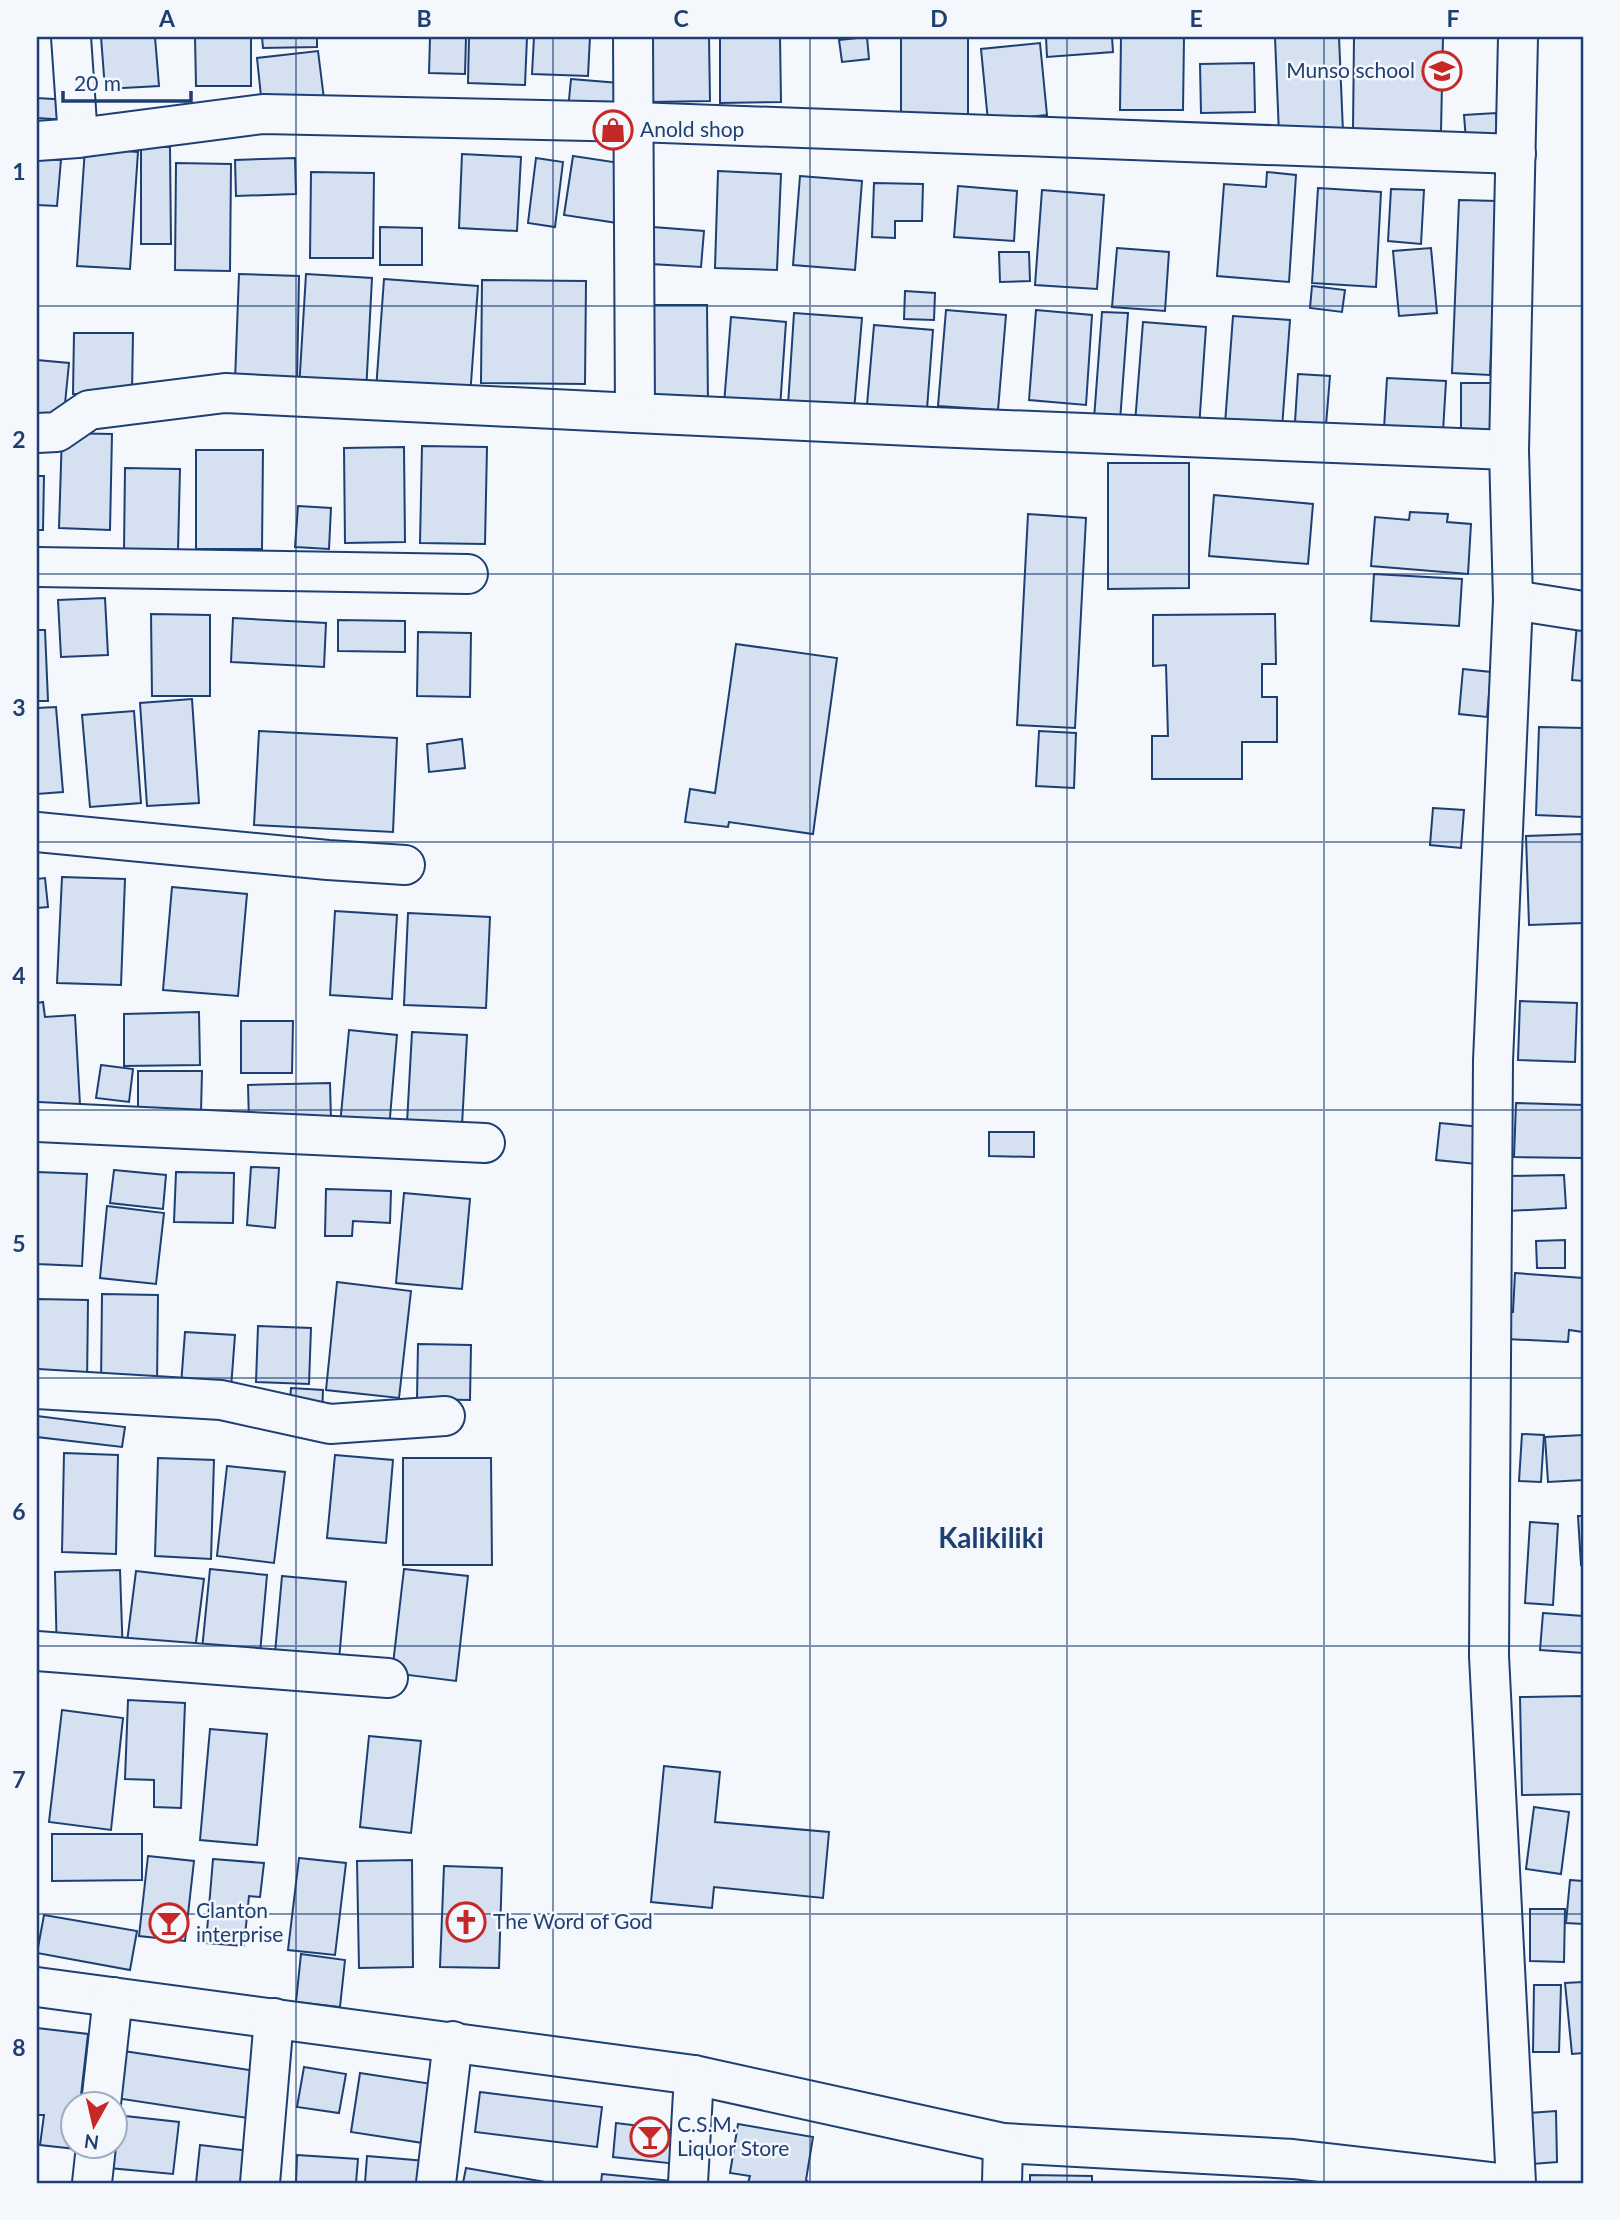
<svg xmlns="http://www.w3.org/2000/svg" width="1620" height="2220" font-family="Lato,sans-serif">
	<style>
		.building { fill: #d5e0f0; stroke: #1d3f73; stroke-width: 2 }
		.lines { fill: none; stroke-linecap: round; stroke-linejoin: round }
		.minor-casing { stroke: #1d3f73; stroke-width: 42 }
		.minor { stroke: #f4f7fb; stroke-width: 38 }
		.grid { fill: none; stroke: #1d3f73; stroke-width: 2; stroke-opacity: 0.55 }
		.labels { text-anchor: middle; stroke-width: 5; stroke-linejoin: round; paint-order: stroke }
		.poi-label { font-size: 21px; fill: #1d3f73; stroke: #f4f7fb; text-anchor: start }
		.district-label { font-size: 28px; font-weight: bold; fill: #1d3f73; stroke: #f4f7fb }
		.neatline { fill: none; stroke: #1d3f73; stroke-width: 2.5 }
		.grid-label { font-size: 23px; text-anchor: middle; font-weight: bold; fill: #1d3f73 }
	</style>
	<rect width="100%" height="100%" fill="#f4f7fb"/>
	<g class="building">
		<polygon points="101,37 155,37 159,86 105,89"/>
		<polygon points="195,37 251,37 251,86 196,86"/>
		<polygon points="262,37 317,37 317,47 263,48"/>
		<polygon points="430,37 466,37 465,74 429,73"/>
		<polygon points="469,37 527,37 525,85 468,83"/>
		<polygon points="534,37 590,37 588,76 532,74"/>
		<polygon points="647,37 709,37 710,101 648,102"/>
		<polygon points="720,37 780,37 781,102 720,103"/>
		<polygon points="867,37 869,59 842,62 839,40"/>
		<polygon points="901,37 968,37 968,116 901,117"/>
		<polygon points="1046,37 1112,37 1113,52 1047,57"/>
		<polygon points="1121,37 1184,37 1183,110 1120,110"/>
		<polygon points="1275,37 1339,37 1343,132 1279,134"/>
		<polygon points="1354,37 1443,37 1441,131 1353,130"/>
		<polygon points="1040,43 1047,115 988,121 981,49"/>
		<polygon points="318,51 324,99 262,106 257,58"/>
		<polygon points="1254,63 1255,112 1201,113 1200,64"/>
		<polygon points="571,79 631,84 628,115 568,110"/>
		<polygon points="37,98 70,100 68,120 37,118"/>
		<polygon points="1496,113 1498,139 1466,141 1464,115"/>
		<polygon points="141,147 170,147 171,244 141,244"/>
		<polygon points="85,148 138,152 130,269 77,266"/>
		<polygon points="462,154 521,157 517,231 459,228"/>
		<polygon points="573,156 633,165 624,224 564,215"/>
		<polygon points="295,158 296,194 236,196 235,160"/>
		<polygon points="536,158 563,162 555,227 528,223"/>
		<polygon points="37,159 61,160 57,206 37,205"/>
		<polygon points="176,163 231,164 230,271 175,270"/>
		<polygon points="718,171 781,174 777,270 715,268"/>
		<polygon points="311,172 374,173 373,258 310,258"/>
		<polygon points="1267,172 1296,175 1289,282 1217,276 1224,184 1266,187"/>
		<polygon points="800,176 862,181 855,270 793,265"/>
		<polygon points="874,183 923,184 922,221 895,221 895,238 872,237"/>
		<polygon points="958,186 1017,191 1014,241 954,237"/>
		<polygon points="1318,188 1381,192 1376,287 1312,283"/>
		<polygon points="1391,189 1424,190 1421,244 1388,241"/>
		<polygon points="1042,190 1104,195 1097,289 1035,285"/>
		<polygon points="1459,200 1497,201 1490,375 1452,373"/>
		<polygon points="380,227 422,228 422,265 380,265"/>
		<polygon points="653,227 704,231 701,267 651,264"/>
		<polygon points="1117,248 1169,252 1165,311 1112,307"/>
		<polygon points="1431,248 1437,313 1399,316 1393,251"/>
		<polygon points="999,252 1029,252 1030,281 1000,282"/>
		<polygon points="239,274 299,276 297,382 235,381"/>
		<polygon points="306,274 372,278 366,393 299,389"/>
		<polygon points="384,279 478,286 470,397 376,390"/>
		<polygon points="482,280 586,281 585,384 481,383"/>
		<polygon points="1312,286 1345,290 1342,312 1310,308"/>
		<polygon points="905,291 935,293 934,320 904,319"/>
		<polygon points="653,305 707,305 708,404 654,404"/>
		<polygon points="946,310 1006,315 998,410 938,406"/>
		<polygon points="1036,310 1092,315 1086,405 1029,400"/>
		<polygon points="1102,312 1128,313 1120,421 1094,419"/>
		<polygon points="794,313 862,318 854,411 788,405"/>
		<polygon points="1233,316 1290,320 1282,428 1225,424"/>
		<polygon points="731,317 786,322 780,408 724,404"/>
		<polygon points="1143,322 1206,327 1199,428 1135,423"/>
		<polygon points="874,325 933,330 927,409 867,405"/>
		<polygon points="74,333 133,333 132,394 73,394"/>
		<polygon points="37,360 69,363 63,424 37,421"/>
		<polygon points="1298,374 1330,376 1326,425 1295,422"/>
		<polygon points="1387,378 1446,381 1443,432 1384,429"/>
		<polygon points="1461,383 1506,383 1505,446 1461,446"/>
		<polygon points="62,433 112,434 110,530 59,528"/>
		<polygon points="422,446 487,447 485,544 420,543"/>
		<polygon points="404,447 405,542 345,543 344,448"/>
		<polygon points="196,450 263,450 262,549 196,549"/>
		<polygon points="1108,463 1189,463 1189,588 1108,589"/>
		<polygon points="125,468 180,469 178,551 124,550"/>
		<polygon points="37,476 44,476 43,530 37,530"/>
		<polygon points="1214,495 1313,504 1308,564 1209,556"/>
		<polygon points="298,506 331,508 329,549 295,547"/>
		<polygon points="1410,512 1448,514 1447,522 1471,524 1468,574 1371,566 1375,517 1409,520"/>
		<polygon points="1028,514 1086,518 1075,728 1017,725"/>
		<polygon points="1374,574 1462,579 1459,626 1371,621"/>
		<polygon points="105,598 108,655 61,657 58,600"/>
		<polygon points="151,614 210,615 210,696 152,696"/>
		<polygon points="1275,614 1276,664 1262,664 1262,697 1277,697 1277,742 1242,742 1242,779 1152,779 1152,736 1168,736 1166,665 1153,666 1153,615"/>
		<polygon points="233,618 326,623 324,667 231,662"/>
		<polygon points="338,620 405,621 405,652 338,651"/>
		<polygon points="1577,624 1583,625 1583,681 1572,680"/>
		<polygon points="37,630 45,630 48,701 37,701"/>
		<polygon points="418,632 471,633 470,697 417,696"/>
		<polygon points="736,644 837,658 813,834 729,822 728,827 685,822 690,789 715,793"/>
		<polygon points="1463,669 1491,672 1487,717 1459,714"/>
		<polygon points="192,699 199,803 147,806 140,703"/>
		<polygon points="56,707 63,792 37,794 37,708"/>
		<polygon points="134,711 141,803 90,807 82,715"/>
		<polygon points="1539,727 1583,728 1583,817 1536,815"/>
		<polygon points="259,731 397,738 393,832 254,825"/>
		<polygon points="1039,731 1076,733 1074,788 1036,786"/>
		<polygon points="462,739 465,768 429,772 427,744"/>
		<polygon points="1433,808 1464,810 1461,848 1430,845"/>
		<polygon points="1583,834 1583,923 1529,925 1526,836"/>
		<polygon points="62,877 125,879 121,985 57,983"/>
		<polygon points="45,878 48,907 37,908 37,879"/>
		<polygon points="172,887 247,894 238,996 163,990"/>
		<polygon points="335,911 397,915 392,999 330,995"/>
		<polygon points="408,913 490,917 486,1008 404,1005"/>
		<polygon points="1520,1001 1577,1003 1575,1062 1518,1060"/>
		<polygon points="43,1002 45,1017 75,1015 80,1105 47,1106 47,1103 37,1103 37,1003"/>
		<polygon points="199,1012 200,1065 124,1066 124,1014"/>
		<polygon points="241,1021 293,1021 292,1073 241,1073"/>
		<polygon points="349,1030 397,1035 389,1129 340,1125"/>
		<polygon points="412,1032 467,1035 462,1125 407,1123"/>
		<polygon points="101,1065 133,1069 129,1102 96,1098"/>
		<polygon points="138,1071 202,1071 201,1112 138,1112"/>
		<polygon points="330,1083 331,1120 249,1122 248,1085"/>
		<polygon points="1516,1103 1583,1105 1583,1158 1514,1157"/>
		<polygon points="1440,1123 1491,1128 1487,1165 1436,1160"/>
		<polygon points="989,1132 1034,1132 1034,1157 989,1156"/>
		<polygon points="251,1167 279,1168 275,1228 247,1225"/>
		<polygon points="114,1170 166,1175 163,1209 110,1203"/>
		<polygon points="37,1172 87,1174 82,1266 37,1264"/>
		<polygon points="176,1172 234,1173 233,1223 174,1222"/>
		<polygon points="1564,1175 1566,1208 1508,1211 1507,1176"/>
		<polygon points="326,1189 391,1191 390,1223 353,1221 352,1236 325,1236"/>
		<polygon points="404,1193 470,1199 462,1289 396,1283"/>
		<polygon points="107,1206 164,1213 156,1284 100,1278"/>
		<polygon points="1565,1240 1565,1268 1537,1268 1536,1241"/>
		<polygon points="1515,1273 1583,1278 1583,1332 1569,1330 1568,1342 1506,1339 1508,1311 1513,1312"/>
		<polygon points="337,1282 411,1291 399,1398 326,1390"/>
		<polygon points="102,1294 158,1295 157,1386 101,1386"/>
		<polygon points="37,1299 88,1300 87,1385 37,1385"/>
		<polygon points="258,1326 311,1328 309,1384 256,1382"/>
		<polygon points="185,1332 235,1335 231,1388 181,1385"/>
		<polygon points="418,1344 471,1345 470,1400 417,1399"/>
		<polygon points="291,1388 323,1390 322,1415 289,1413"/>
		<polygon points="37,1416 125,1427 122,1447 37,1437"/>
		<polygon points="1522,1434 1544,1435 1541,1482 1519,1481"/>
		<polygon points="1583,1435 1583,1480 1548,1482 1545,1437"/>
		<polygon points="64,1453 118,1455 116,1554 62,1552"/>
		<polygon points="335,1455 393,1460 386,1543 327,1538"/>
		<polygon points="158,1458 214,1460 211,1559 155,1556"/>
		<polygon points="403,1458 491,1458 492,1565 403,1565"/>
		<polygon points="227,1466 285,1472 274,1563 217,1556"/>
		<polygon points="1578,1516 1583,1516 1583,1565 1581,1565"/>
		<polygon points="1530,1522 1558,1524 1553,1605 1525,1603"/>
		<polygon points="210,1569 267,1575 259,1665 201,1660"/>
		<polygon points="404,1569 468,1576 456,1681 392,1673"/>
		<polygon points="120,1570 123,1658 57,1659 55,1572"/>
		<polygon points="136,1571 204,1579 194,1658 126,1650"/>
		<polygon points="282,1576 346,1582 338,1671 274,1664"/>
		<polygon points="1543,1613 1583,1616 1583,1653 1540,1650"/>
		<polygon points="1583,1696 1583,1794 1522,1795 1520,1697"/>
		<polygon points="128,1700 185,1703 181,1808 154,1807 154,1780 125,1779"/>
		<polygon points="62,1710 123,1718 111,1830 49,1822"/>
		<polygon points="210,1729 267,1734 257,1845 200,1840"/>
		<polygon points="369,1736 421,1741 411,1833 360,1827"/>
		<polygon points="664,1766 720,1772 715,1822 829,1832 823,1898 714,1887 712,1908 651,1902"/>
		<polygon points="1534,1807 1569,1812 1561,1874 1526,1869"/>
		<polygon points="52,1834 142,1834 142,1880 52,1881"/>
		<polygon points="148,1856 194,1861 185,1941 139,1936"/>
		<polygon points="299,1858 346,1863 335,1955 288,1950"/>
		<polygon points="213,1859 264,1863 260,1897 249,1896 244,1946 206,1943"/>
		<polygon points="412,1860 413,1967 359,1968 357,1861"/>
		<polygon points="444,1866 502,1868 499,1968 440,1967"/>
		<polygon points="1570,1880 1583,1881 1583,1924 1566,1923"/>
		<polygon points="1530,1909 1565,1909 1564,1962 1530,1961"/>
		<polygon points="44,1915 137,1931 130,1970 37,1953"/>
		<polygon points="301,1954 345,1960 340,2007 296,2002"/>
		<polygon points="1583,1982 1583,2053 1572,2054 1565,1983"/>
		<polygon points="1534,1985 1561,1985 1559,2052 1533,2052"/>
		<polygon points="37,2028 88,2034 80,2104 74,2104 74,2146 76,2149 40,2145 44,2115 37,2115"/>
		<polygon points="117,2050 282,2075 275,2122 109,2097"/>
		<polygon points="304,2067 346,2074 339,2113 297,2107"/>
		<polygon points="360,2073 432,2084 423,2143 351,2132"/>
		<polygon points="480,2092 602,2107 597,2147 475,2132"/>
		<polygon points="1556,2111 1557,2162 1532,2164 1529,2113"/>
		<polygon points="116,2115 179,2122 173,2174 109,2168 112,2146 116,2146"/>
		<polygon points="616,2123 680,2131 677,2164 613,2157"/>
		<polygon points="738,2124 813,2137 806,2180 810,2183 748,2183 750,2176 730,2173"/>
		<polygon points="200,2145 267,2153 264,2183 196,2183"/>
		<polygon points="297,2155 358,2159 356,2183 296,2183"/>
		<polygon points="367,2156 426,2161 424,2183 365,2183"/>
		<polygon points="466,2168 551,2183 463,2183"/>
		<polygon points="602,2174 692,2183 601,2183"/>
		<polygon points="1030,2175 1092,2176 1092,2183 1030,2183"/>
	</g>
	<g class="lines">
		<g class="minor-casing">
			<g id="minor">
				<polyline points="71,37 78,138"/>
				<polyline points="633,37 635,413 933,427 1509,450"/>
				<polyline points="37,141 78,138 263,114 635,122 1516,154"/>
				<polyline points="37,433 57,432 89,410 225,393 635,413"/>
				<polyline points="37,567 468,574"/>
				<polyline points="1513,600 1583,611"/>
				<polyline points="37,832 328,860 405,865"/>
				<polyline points="37,1122 485,1143"/>
				<polyline points="37,1389 221,1400 330,1424 445,1416"/>
				<polyline points="37,1651 388,1678"/>
				<polyline points="37,1987 694,2075 1003,2143 1293,2159 1500,2183"/>
				<polyline points="101,2104 113,1997"/>
				<polyline points="92,2183 96,2146"/>
				<polyline points="260,2183 274,2018"/>
				<polyline points="436,2183 453,2041"/>
				<polyline points="688,2183 694,2075"/>
				<polyline points="1002,2183 1003,2143"/>
				<polyline points="1516,2183 1489,1656 1493,1061 1513,600 1509,450 1518,37"/>
			</g>
		</g>
		<use href="#minor" class="minor"/>
	</g>
	<path class="grid" d="M296,37v2146M553,37v2146M810,37v2146M1067,37v2146M1324,37v2146M37,306h1546M37,574h1546M37,842h1546M37,1110h1546M37,1378h1546M37,1646h1546M37,1914h1546"/>
	<defs>
		<g id="school-ring" transform="scale(2.0125)"><circle r="9.5" fill="#f4f7fb" stroke="#c62828" stroke-width="1.5"/><path d="M0-5L7-2L0 1L-7-2ZM-4 1L0 2.5L4 1V4Q0 6-4 4Z" fill="#c62828"/></g>
		<g id="shop-ring" transform="scale(2.0125)"><circle r="9.5" fill="#f4f7fb" stroke="#c62828" stroke-width="1.5"/><path d="M-5-2.5h2.3a2.7 3.5 0 0 1 5.4 0H5L5.5 6h-11ZM-1.5-2.5h3a1.5 2.3 0 0 0-3 0Z" fill="#c62828"/></g>
		<g id="church-ring" transform="scale(2.0125)"><circle r="9.5" fill="#f4f7fb" stroke="#c62828" stroke-width="1.5"/><path d="M-1.2-6h2.4v3.5h3.3v2.4h-3.3V6h-2.4V-.1h-3.3v-2.4h3.3Z" fill="#c62828"/></g>
		<g id="bar-ring" transform="scale(2.0125)"><circle r="9.5" fill="#f4f7fb" stroke="#c62828" stroke-width="1.5"/><path d="M-6-5H6L.8 .8V4.5H3.5V6h-7V4.5H-.8V.8Z" fill="#c62828"/></g>
	</defs>
	<g fill-rule="evenodd">
		<use href="#school-ring" x="1442" y="71"/>
		<use href="#shop-ring" x="613" y="130"/>
		<use href="#church-ring" x="466" y="1922"/>
		<use href="#bar-ring" x="169" y="1923"/>
		<use href="#bar-ring" x="650" y="2137"/>
	</g>
	<g class="labels">
		<g class="poi-label">
			<text x="1415" y="78" text-anchor="end">Munso school</text>
			<text x="640" y="137">Anold shop</text>
			<text x="196" y="1918">Clanton<tspan x="196" dy="24">interprise</tspan></text>
			<text x="493" y="1929">The Word of God</text>
			<text x="677" y="2132">C.S.M.<tspan x="677" dy="24">Liquor Store</tspan></text>
		</g>
		<g class="district-label">
			<text x="991" y="1548">Kalikiliki</text>
		</g>
	</g>
	<rect width="1620" height="2220" fill="none" stroke="#f4f7fb" stroke-width="77"/>
	<g transform="translate(94 2125) rotate(188)"><circle r="33" fill="#f4f7fb" stroke="#9eadc5" stroke-width="2"/>
	<path d="M0-5L12 26L0 18L-12 26Z" fill="#c62828"/>
	<text y="-10" font-size="19" font-weight="bold" text-anchor="middle" fill="#1d3f73">N</text>
	</g>
	<path d="M63 91v10h128v-10" fill="none" stroke="#1d3f73" stroke-width="3.5"/>
	<text x="74" y="91" font-size="21" fill="#1d3f73" stroke="#f4f7fb" stroke-width="5" paint-order="stroke">20 m</text>
	<rect x="38" y="38" width="1544" height="2144" class="neatline"/>
	<g class="grid-label">
		<text x="167" y="27">A</text>
		<text x="424" y="27">B</text>
		<text x="681" y="27">C</text>
		<text x="939" y="27">D</text>
		<text x="1196" y="27">E</text>
		<text x="1453" y="27">F</text>
		<text x="19" y="180">1</text>
		<text x="19" y="448">2</text>
		<text x="19" y="716">3</text>
		<text x="19" y="984">4</text>
		<text x="19" y="1252">5</text>
		<text x="19" y="1520">6</text>
		<text x="19" y="1788">7</text>
		<text x="19" y="2056">8</text>
	</g>
</svg>
